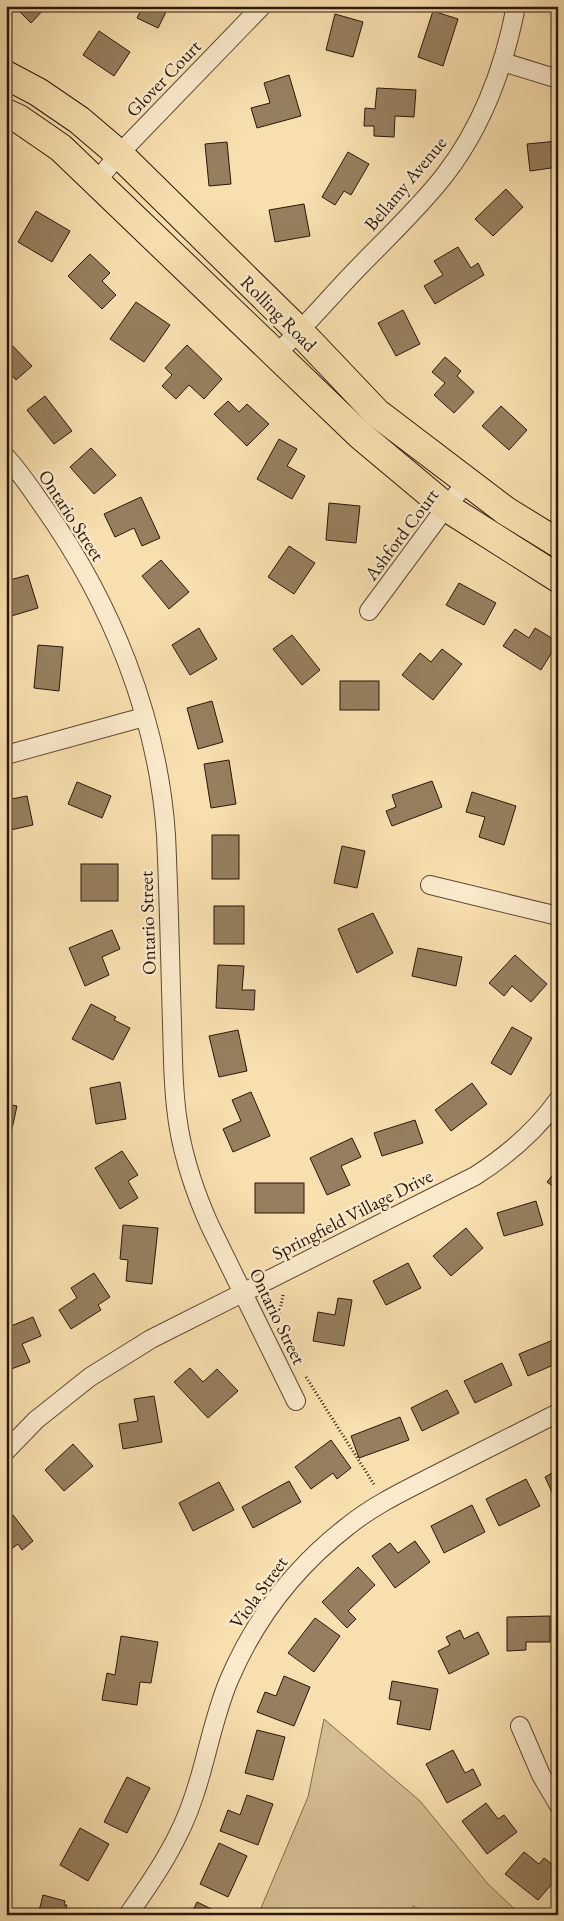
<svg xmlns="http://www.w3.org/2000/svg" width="564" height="1921" font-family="'EB Garamond',serif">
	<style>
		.green { fill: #d5bd92; stroke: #806a4c }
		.building { fill: #967f5e; stroke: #2b1706 }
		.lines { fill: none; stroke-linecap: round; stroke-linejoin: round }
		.minor-casing { stroke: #5e4930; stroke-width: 20 }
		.primary-casing { stroke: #2b1706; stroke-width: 30 }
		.path { stroke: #2b1706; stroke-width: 3; stroke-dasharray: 1 2.5; stroke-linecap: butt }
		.minor { stroke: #faeacb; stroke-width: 18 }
		.primary { stroke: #f8dfaf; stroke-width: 28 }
		.labels { text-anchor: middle; stroke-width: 5; stroke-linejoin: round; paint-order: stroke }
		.street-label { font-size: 19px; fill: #2b1706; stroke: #faeacb }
	</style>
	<rect width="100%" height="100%" fill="#f8dfaf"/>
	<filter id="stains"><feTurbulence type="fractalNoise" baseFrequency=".004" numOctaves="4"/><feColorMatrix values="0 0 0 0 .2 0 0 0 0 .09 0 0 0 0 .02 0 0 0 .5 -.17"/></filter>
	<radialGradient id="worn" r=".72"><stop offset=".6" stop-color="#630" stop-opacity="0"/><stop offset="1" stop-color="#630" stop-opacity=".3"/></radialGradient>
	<polygon class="green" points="324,1719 420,1801 488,1884 521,1915 428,1915 413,1906 409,1915 258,1915 308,1797"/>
	<g class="building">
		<polygon points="14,6 47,6 31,23"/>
		<polygon points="143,6 169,6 158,28 137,18"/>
		<polygon points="433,11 458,19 443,66 418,57"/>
		<polygon points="335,14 363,22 353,57 326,50"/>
		<polygon points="99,31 130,52 114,76 83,55"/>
		<polygon points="289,75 301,116 257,128 251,108 270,103 264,83"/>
		<polygon points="377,88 416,90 414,117 395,116 394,137 374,136 374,126 364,126 365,108 375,109"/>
		<polygon points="558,141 558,167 530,171 527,144"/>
		<polygon points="227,142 231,184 209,186 205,144"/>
		<polygon points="348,152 369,164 351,195 344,191 335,205 322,197"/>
		<polygon points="506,189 523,207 493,236 475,219"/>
		<polygon points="304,204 310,236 275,242 269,210"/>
		<polygon points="36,211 70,231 52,262 18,242"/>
		<polygon points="458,247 471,268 478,263 484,275 435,304 424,286 443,275 434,261"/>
		<polygon points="90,254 110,273 102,281 116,295 102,309 68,276"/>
		<polygon points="136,302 170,325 144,362 110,339"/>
		<polygon points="403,310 420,344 396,356 378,323"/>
		<polygon points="6,339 32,366 16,380 6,369"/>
		<polygon points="187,345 222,379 204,399 189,385 176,399 162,386 172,375 165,368"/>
		<polygon points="445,357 461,371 457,376 474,392 454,413 434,395 445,383 432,372"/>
		<polygon points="45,396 72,431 54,444 27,410"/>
		<polygon points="228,401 239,412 247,404 269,424 247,446 214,414"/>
		<polygon points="501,406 527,430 509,450 482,426"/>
		<polygon points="279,439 297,449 287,466 305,476 292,499 257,479"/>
		<polygon points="91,448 116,475 94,494 70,467"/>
		<polygon points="558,467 558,481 553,479"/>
		<polygon points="141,497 160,538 142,546 134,528 115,537 104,514"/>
		<polygon points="329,503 360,506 356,543 326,540"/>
		<polygon points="6,536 12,543 6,548"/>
		<polygon points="289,546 315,563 294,594 268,577"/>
		<polygon points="161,560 189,592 169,609 142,576"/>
		<polygon points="28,575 38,608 8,617 6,610 6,581"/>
		<polygon points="459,583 496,603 484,625 446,605"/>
		<polygon points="199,628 217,659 190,675 172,645"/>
		<polygon points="535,628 558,642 541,670 503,646 515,629 529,638"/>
		<polygon points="292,635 320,670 302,685 273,649"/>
		<polygon points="38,645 63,647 59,691 34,688"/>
		<polygon points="442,649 462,664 433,700 402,675 420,653 431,662"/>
		<rect x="340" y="681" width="39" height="29"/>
		<polygon points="212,701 223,742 198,749 187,708"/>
		<polygon points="229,760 236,804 211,808 204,764"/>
		<polygon points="432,781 442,807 392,826 386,811 396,807 392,795"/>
		<polygon points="77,782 111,796 102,818 68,804"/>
		<polygon points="472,792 516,806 504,845 479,837 485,817 466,812"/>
		<polygon points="27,796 33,825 6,831 6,800"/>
		<rect x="212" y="835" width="27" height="44"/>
		<polygon points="342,846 365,851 357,888 334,883"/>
		<rect x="81" y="864" width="37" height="37"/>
		<rect x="214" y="906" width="30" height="38"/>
		<polygon points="373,913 393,953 357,973 338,929"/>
		<polygon points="112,930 120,949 102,957 109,975 85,986 69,948"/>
		<polygon points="418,948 462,957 456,986 412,976"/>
		<polygon points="515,955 547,984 531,1002 512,986 504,996 489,983"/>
		<polygon points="218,965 244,966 242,990 255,990 254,1010 216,1008"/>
		<polygon points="91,1004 116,1017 114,1020 130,1028 113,1060 72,1039"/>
		<polygon points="512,1027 532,1038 511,1075 491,1063"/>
		<polygon points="238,1030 247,1071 219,1077 209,1036"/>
		<polygon points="120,1082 126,1119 96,1124 90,1088"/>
		<polygon points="472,1083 487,1104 451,1131 435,1110"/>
		<polygon points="251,1092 270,1136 233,1152 223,1129 241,1121 232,1100"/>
		<polygon points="6,1104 17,1106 7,1152 6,1152"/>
		<polygon points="415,1120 423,1143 382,1156 374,1133"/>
		<polygon points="352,1138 361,1157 341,1166 350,1185 327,1195 310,1158"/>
		<polygon points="122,1151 138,1175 128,1181 138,1198 120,1209 95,1168"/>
		<polygon points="558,1168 558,1190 547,1182"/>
		<rect x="255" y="1183" width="49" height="30"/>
		<polygon points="536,1201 543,1225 504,1236 497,1213"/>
		<polygon points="123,1225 158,1228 152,1284 126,1281 128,1260 120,1259"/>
		<polygon points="466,1228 483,1248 451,1276 433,1256"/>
		<polygon points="408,1263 421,1288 386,1305 373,1281"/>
		<polygon points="94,1273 110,1297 98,1305 101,1310 71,1329 59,1310 77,1298 71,1288"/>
		<polygon points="338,1298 352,1300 344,1346 313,1341 318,1312 335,1315"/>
		<polygon points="33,1317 41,1336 22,1344 30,1362 6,1371 6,1328"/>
		<polygon points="558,1338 558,1363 528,1376 519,1354"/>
		<polygon points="502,1363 512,1385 475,1403 464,1381"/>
		<polygon points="190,1368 203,1382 217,1369 238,1391 208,1418 174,1382"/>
		<polygon points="447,1390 459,1413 422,1431 411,1408"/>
		<polygon points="154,1396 162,1442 123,1449 119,1424 138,1421 134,1399"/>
		<polygon points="400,1417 409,1440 359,1458 351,1436"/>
		<polygon points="331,1440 351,1468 337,1479 333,1473 311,1489 295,1467"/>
		<polygon points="73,1444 93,1466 64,1491 45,1470"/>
		<polygon points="558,1470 558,1500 556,1501 545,1477"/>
		<polygon points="526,1479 540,1506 499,1526 486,1499"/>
		<polygon points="289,1481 301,1502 253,1528 242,1507"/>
		<polygon points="219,1482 234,1510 193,1531 179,1503"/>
		<polygon points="472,1505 485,1532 444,1553 431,1526"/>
		<polygon points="13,1515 33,1541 22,1550 18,1544 6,1553 6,1520"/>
		<polygon points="415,1541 430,1562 395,1588 372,1556 390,1543 398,1553"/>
		<polygon points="358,1567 375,1585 348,1611 356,1619 347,1628 322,1602"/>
		<polygon points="550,1616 550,1642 526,1642 526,1650 507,1651 507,1617"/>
		<polygon points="315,1618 340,1636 314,1672 288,1653"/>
		<polygon points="460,1630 464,1639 478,1632 489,1654 449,1674 438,1651 450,1645 446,1637"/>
		<polygon points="121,1636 158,1642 151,1683 140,1682 137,1705 102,1700 107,1673 115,1675"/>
		<polygon points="284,1676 310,1687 294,1726 257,1712 265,1692 276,1696"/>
		<polygon points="392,1681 438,1689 430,1730 397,1724 401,1701 389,1699"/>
		<polygon points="257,1730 285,1737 273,1780 245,1773"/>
		<polygon points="453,1750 465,1773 473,1769 481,1785 447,1803 426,1764"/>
		<polygon points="127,1777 150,1788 127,1833 104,1822"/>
		<polygon points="247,1795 273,1804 258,1845 220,1831 228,1810 240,1815"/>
		<polygon points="486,1803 498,1819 504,1815 517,1832 487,1854 462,1821"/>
		<polygon points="80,1828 109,1844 88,1881 60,1865"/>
		<polygon points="219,1843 247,1856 228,1897 200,1884"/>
		<polygon points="524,1852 539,1864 544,1858 558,1869 558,1877 538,1900 505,1874"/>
		<polygon points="43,1895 65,1901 64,1905 67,1905 64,1915 38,1915"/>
		<polygon points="197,1902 224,1915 191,1915"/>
		<polygon points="176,1910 186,1915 174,1915"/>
	</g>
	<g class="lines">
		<g class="minor-casing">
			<g id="minor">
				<polyline points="503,62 558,79"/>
				<polyline points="97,181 119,154 262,6"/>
				<path d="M275,355c29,-27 54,-57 81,-85 30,-31 62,-61 88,-94 39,-50 60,-108 72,-170"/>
				<path d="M6,457c14,15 25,32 37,49 68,96 115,211 123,329 3,63 4,125 6,188 1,35 1,71 7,106 6,34 17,66 31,97l86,175"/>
				<polyline points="369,611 446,507 467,482"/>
				<polyline points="6,755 144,717"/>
				<polyline points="430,885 558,916"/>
				<path d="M6,1451l30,-31 54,-43 61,-38 324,-163c33,-21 60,-44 83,-76"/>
				<polyline points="520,1726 541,1775 558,1804"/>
				<path d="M128,1915c26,-37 52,-75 66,-119 13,-38 19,-78 35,-116 26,-61 66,-113 119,-154 27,-22 60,-37 91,-53 40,-20 79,-40 119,-60"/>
			</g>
		</g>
		<g class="primary-casing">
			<g id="primary">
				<polyline points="6,75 38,92 79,120 119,154 300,332 377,413 506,511 558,543"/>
				<polyline points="6,113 19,119 61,148 360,435 446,507 558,578"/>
			</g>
		</g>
		<g class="path">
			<polyline points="278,1320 283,1295"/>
			<polyline points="306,1377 375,1486"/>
		</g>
		<use href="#minor" class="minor"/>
		<use href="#primary" class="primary"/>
	</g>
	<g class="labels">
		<g class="street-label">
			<text transform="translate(163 78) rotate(-46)" y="7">Glover Court</text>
			<text transform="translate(405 183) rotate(-50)" y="7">Bellamy Avenue</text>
			<text transform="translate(279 313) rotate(45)" y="7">Rolling Road</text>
			<text transform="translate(72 515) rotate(57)" y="7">Ontario Street</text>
			<text transform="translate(401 534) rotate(-53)" y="7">Ashford Court</text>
			<text transform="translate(147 923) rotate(-92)" y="7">Ontario Street</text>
			<text transform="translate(352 1214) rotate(-27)" y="7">Springfield Village Drive</text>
			<text transform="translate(278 1316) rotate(64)" y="7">Ontario Street</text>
			<text transform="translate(258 1592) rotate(-54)" y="7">Viola Street</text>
		</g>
	</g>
	<rect width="564" height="1921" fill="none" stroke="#f8dfaf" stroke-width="25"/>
	<rect x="8" y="8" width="549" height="1906" fill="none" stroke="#2b1706" stroke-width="2.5"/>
	<rect x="12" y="12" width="539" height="1896" fill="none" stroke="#2b1706"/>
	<rect width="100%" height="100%" filter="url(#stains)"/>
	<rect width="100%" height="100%" fill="url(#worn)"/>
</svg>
